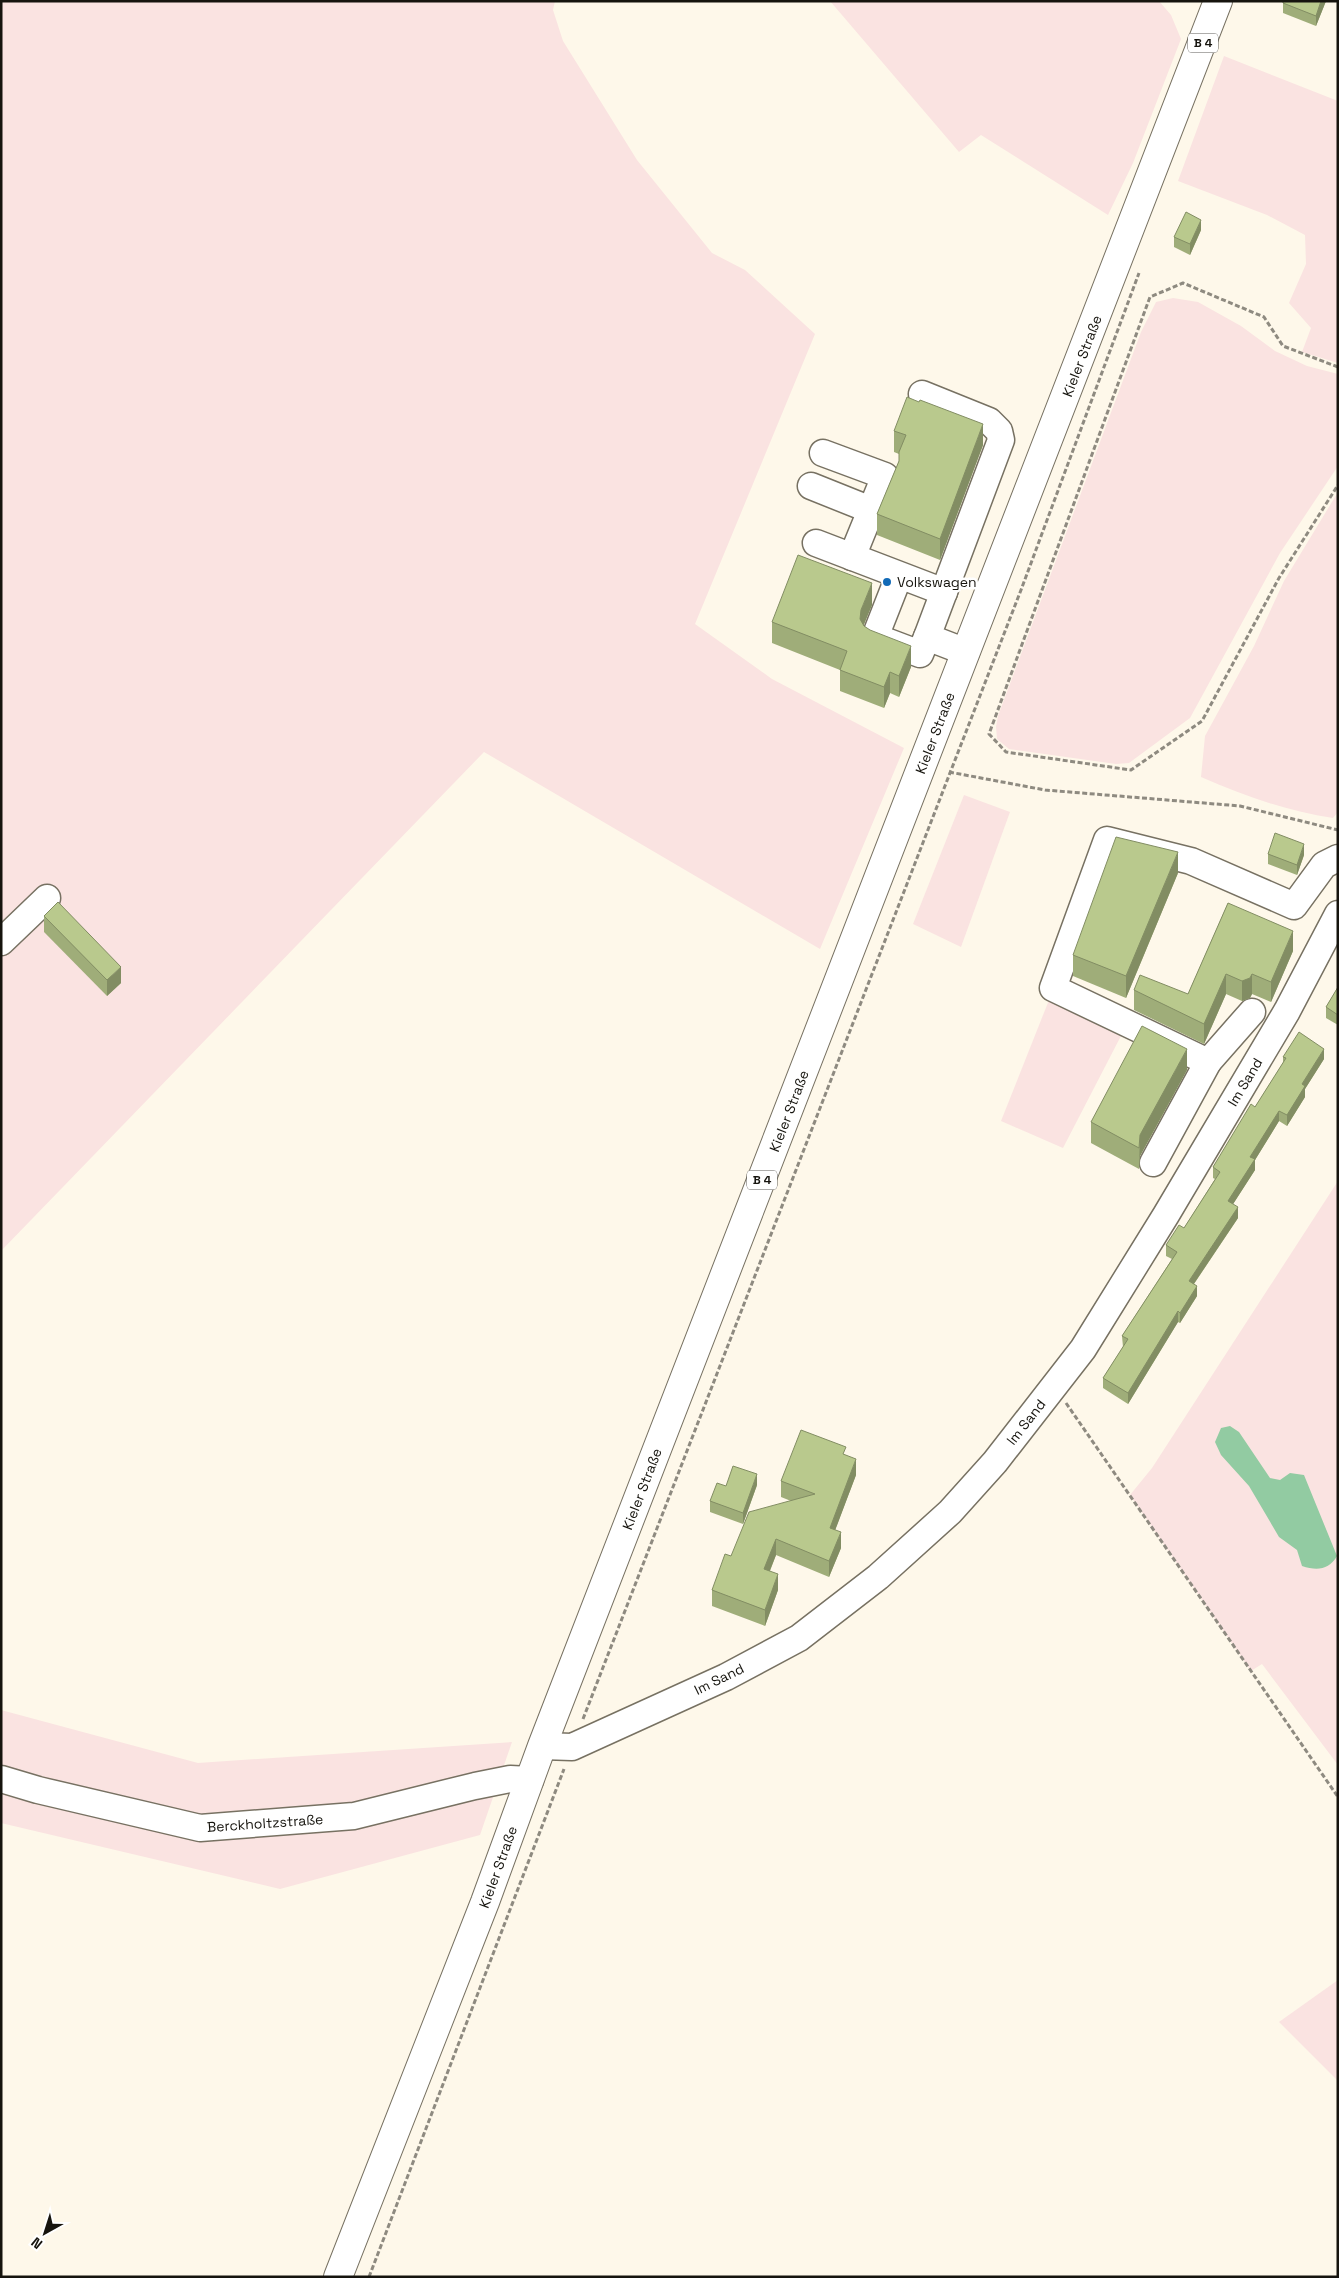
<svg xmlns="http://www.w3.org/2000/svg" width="1339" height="2278" font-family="'Space Grotesk',sans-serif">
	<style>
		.green { fill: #fae3e1 }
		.water { fill: #92cba2 }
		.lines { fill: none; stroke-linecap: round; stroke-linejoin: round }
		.minor-casing { stroke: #777162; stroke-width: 29 }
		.major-casing { stroke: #777162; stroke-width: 30 }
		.path { stroke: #8e8a80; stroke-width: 3; stroke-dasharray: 5 2.5; stroke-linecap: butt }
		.minor { stroke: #fff; stroke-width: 26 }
		.major { stroke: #fff; stroke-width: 28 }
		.wall { fill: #9fad79 }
		.shaded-wall { fill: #828d63 }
		.building { fill: #b9c98d; stroke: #828d63 }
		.poi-dot { fill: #126ab7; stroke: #fff; stroke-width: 2 }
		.labels { text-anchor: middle; stroke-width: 5; stroke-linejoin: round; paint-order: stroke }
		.shield { fill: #fff; stroke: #5c5a56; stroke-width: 1 }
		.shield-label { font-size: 12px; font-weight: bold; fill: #16140e }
		.street-label { font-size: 14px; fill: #16140e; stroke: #fff }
		.poi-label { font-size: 14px; fill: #16140e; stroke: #fff; text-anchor: start }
	</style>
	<rect width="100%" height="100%" fill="#fef8ea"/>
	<g class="green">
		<polygon points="1,1 555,1 553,10 563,41 637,160 712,253 745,270 815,334 695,624 772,679 904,748 820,949 484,752 1,1251"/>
		<polygon points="830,1 1159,1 1171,15 1181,39 1133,163 1108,215 981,135 959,152"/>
		<polygon points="1224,56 1338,101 1338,363 1302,352 1311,328 1289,303 1306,264 1305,235 1267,215 1178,181"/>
		<polygon points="1173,298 1198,302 1241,326 1275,351 1307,366 1338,374 1338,466 1280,553 1190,718 1129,763 1116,764 1009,749 997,739 996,727 998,716 1141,332 1156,302"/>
		<path d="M1338,492v320l-5,6c-46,-7 -89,-22 -132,-41l4,-41 49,-90 30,-65z"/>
		<polygon points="964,795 1010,812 961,947 913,924"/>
		<polygon points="1049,1000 1123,1032 1063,1148 1001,1121"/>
		<polygon points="1338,1181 1338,1765 1262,1664 1251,1671 1130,1495 1152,1468"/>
		<polygon points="1,1710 198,1763 512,1742 480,1835 280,1889 1,1823"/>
		<polygon points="1338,1980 1338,2081 1279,2022"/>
	</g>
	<path class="water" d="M1230,1426l9,6 31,46 10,2 10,-7 14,2 33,81c-8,14 -20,15 -35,10l-5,-16 -18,-13 -30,-51 -28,-31 -6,-13 6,-14z"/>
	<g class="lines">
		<g class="minor-casing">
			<g id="minor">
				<polyline points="922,394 989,421 999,431 1001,440 927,637 966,652"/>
				<polyline points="823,453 885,476 852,557"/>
				<polyline points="811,486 871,510"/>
				<polyline points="816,543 944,592"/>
				<polyline points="899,576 875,637 920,654 927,637"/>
				<polyline points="1,942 47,898"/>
				<polyline points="1208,1062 1252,1012"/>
				<polyline points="1153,1163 1208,1062 1053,988 1107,840 1191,861 1294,906 1324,865 1338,858"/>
				<polyline points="542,1746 572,1747 726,1677 799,1638 878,1577 950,1512 995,1462 1083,1349 1166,1215 1287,1011 1338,914"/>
				<polyline points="1,1779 38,1790 200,1828 354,1816 475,1786 510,1779 530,1780"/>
			</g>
		</g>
		<g class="major-casing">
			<polyline id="major" points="338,2277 485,1902 542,1746 1218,1"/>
		</g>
		<g class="path">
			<polyline points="1338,367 1283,346 1264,317 1183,283 1150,297 989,734 1006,752 1131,770 1202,721 1279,578 1338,485"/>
			<polyline points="949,772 1045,790 1240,806 1338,830"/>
			<polyline points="1066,1403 1338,1797"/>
			<polyline points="583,1719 1021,590 1139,273"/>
			<polyline points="369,2277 564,1769"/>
		</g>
		<use href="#minor" class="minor"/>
		<use href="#major" class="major"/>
	</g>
	<g class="wall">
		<polygon points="1283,1 1326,1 1316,26 1283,13"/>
		<polygon points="1201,230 1190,255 1174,247 1174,237"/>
		<polygon points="894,431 983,445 940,560 877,535 877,514 899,461 899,454 894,452"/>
		<polygon points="872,605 863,625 911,667 899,697 890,693 884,708 840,691 840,670 772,643 772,622"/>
		<polygon points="1268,854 1304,855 1297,875 1268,864"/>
		<polygon points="1178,873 1126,998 1073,976 1073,955"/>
		<polygon points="1228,903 1293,951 1271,1002 1252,994 1250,998 1242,1001 1226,994 1204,1044 1134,1010 1134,990 1188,994"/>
		<polygon points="44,916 121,983 107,996 44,932"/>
		<polygon points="1338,966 1338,979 1337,978 1337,968"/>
		<polygon points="1338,987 1338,1025 1326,1018 1326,1007"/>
		<polygon points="1283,1057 1324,1059 1305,1089 1305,1097 1287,1126 1279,1121 1255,1160 1255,1170 1233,1204 1238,1218 1194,1284 1197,1296 1180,1323 1178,1322 1128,1404 1103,1388 1103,1378 1123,1347 1122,1336 1172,1259 1166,1256 1166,1245 1184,1228 1215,1179 1213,1178 1213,1167 1255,1107 1283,1063"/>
		<polygon points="1187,1070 1140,1156 1139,1169 1091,1143 1091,1122"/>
		<polygon points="846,1455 856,1475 835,1530 841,1548 829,1577 776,1555 770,1571 778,1590 765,1626 712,1606 712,1590 731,1556 791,1501 781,1497 781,1481"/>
		<polygon points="757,1485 743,1524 710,1512 710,1501"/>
	</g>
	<g class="shaded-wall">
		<polygon points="1321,1 1326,1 1316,26 1316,16"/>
		<polygon points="1201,220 1201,230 1190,255 1190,244"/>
		<polygon points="983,424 983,445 940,560 940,539"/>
		<polygon points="872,583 872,605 861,632 860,619 861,610"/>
		<polygon points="911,646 911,667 899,697 899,676"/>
		<polygon points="890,672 890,693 884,708 884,687"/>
		<polygon points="1304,844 1304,855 1297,875 1297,865"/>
		<polygon points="1178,852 1178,873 1126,998 1126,976"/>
		<polygon points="1293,931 1293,951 1271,1002 1271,982"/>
		<polygon points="121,967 121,983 107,996 107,980"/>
		<polygon points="1226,974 1226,994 1204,1044 1204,1024"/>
		<polygon points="1252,974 1252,994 1250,998 1242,1001 1242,981"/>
		<polygon points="1187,1049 1187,1070 1140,1156 1139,1169 1140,1135"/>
		<polygon points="1324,1049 1324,1059 1305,1089 1305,1097 1287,1126 1287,1115 1302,1084"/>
		<polygon points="1279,1111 1279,1121 1255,1160 1255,1170 1228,1212 1228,1201 1250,1157"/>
		<polygon points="1238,1207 1238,1218 1189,1291 1189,1281"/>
		<polygon points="1197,1286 1197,1296 1180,1323 1180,1313"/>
		<polygon points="1178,1311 1178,1322 1128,1404 1128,1393"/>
		<polygon points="856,1459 856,1475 830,1544 830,1528"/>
		<polygon points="757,1474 757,1485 743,1524 743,1513"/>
		<polygon points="841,1532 841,1548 829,1577 829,1561"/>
		<polygon points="776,1539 776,1555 764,1585 764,1569"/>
		<polygon points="778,1574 778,1590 765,1626 765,1610"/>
	</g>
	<g class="building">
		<polygon points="1283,1 1321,1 1316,16 1283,3"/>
		<polygon points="1186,212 1201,220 1190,244 1174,237"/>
		<polygon points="907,397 919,402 920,400 983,424 940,539 877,514 899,461 899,452 906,435 894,431"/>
		<polygon points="798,555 872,583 861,610 860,619 864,626 870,630 911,646 899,676 890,672 884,687 840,670 847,651 772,622"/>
		<polygon points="1275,833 1304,844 1297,865 1268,854"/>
		<polygon points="1116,837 1178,852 1126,976 1073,955"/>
		<polygon points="58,902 121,967 107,980 44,916"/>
		<polygon points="1228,903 1293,931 1271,982 1252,974 1250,978 1242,981 1226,974 1204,1024 1134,990 1140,975 1188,994"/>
		<polygon points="1338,987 1338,1015 1326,1007"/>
		<polygon points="1142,1026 1187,1049 1140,1135 1139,1148 1091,1122"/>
		<polygon points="1299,1032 1324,1049 1302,1084 1305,1086 1287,1115 1279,1111 1250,1157 1255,1159 1228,1201 1238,1207 1189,1281 1197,1286 1180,1313 1178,1311 1128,1393 1103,1378 1128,1339 1122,1336 1177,1252 1166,1245 1179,1225 1184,1228 1220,1172 1213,1167 1251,1104 1255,1107 1286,1058 1283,1057"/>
		<polygon points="801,1430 846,1447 843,1454 856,1459 830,1528 841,1532 829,1561 776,1539 764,1569 778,1574 765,1610 712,1590 725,1554 731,1556 749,1512 815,1494 781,1481"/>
		<polygon points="733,1466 757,1474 743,1513 710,1501 717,1483 726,1486"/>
	</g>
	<circle class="poi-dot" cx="887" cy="582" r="5"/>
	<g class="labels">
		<g class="shield">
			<rect x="1188" y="33.5" width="30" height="19" rx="4"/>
			<rect x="747" y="1170.5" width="30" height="19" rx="4"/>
		</g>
		<g class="shield-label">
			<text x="1203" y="47">B 4</text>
			<text x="762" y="1184">B 4</text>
		</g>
		<g class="street-label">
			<text transform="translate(1082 356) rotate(-69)" y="5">Kieler Straße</text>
			<text transform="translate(935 733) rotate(-69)" y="5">Kieler Straße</text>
			<text transform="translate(1245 1082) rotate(-59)" y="5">Im Sand</text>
			<text transform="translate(789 1111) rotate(-69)" y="5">Kieler Straße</text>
			<text transform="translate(1026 1422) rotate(-52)" y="5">Im Sand</text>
			<text transform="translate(642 1489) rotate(-69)" y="5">Kieler Straße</text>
			<text transform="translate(719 1679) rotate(-26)" y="5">Im Sand</text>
			<text transform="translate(265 1823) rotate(-4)" y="5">Berckholtzstraße</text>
			<text transform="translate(498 1867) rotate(-70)" y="5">Kieler Straße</text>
		</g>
		<g class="poi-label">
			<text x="897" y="587">Volkswagen</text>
		</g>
	</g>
	<rect width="1339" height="2278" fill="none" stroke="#16140e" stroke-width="5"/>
	<g transform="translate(45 2233) rotate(219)" stroke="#ffffff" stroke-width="4" paint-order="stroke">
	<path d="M0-4L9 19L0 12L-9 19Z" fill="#16140e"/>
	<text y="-8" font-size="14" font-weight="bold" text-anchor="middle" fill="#16140e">N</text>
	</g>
</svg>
